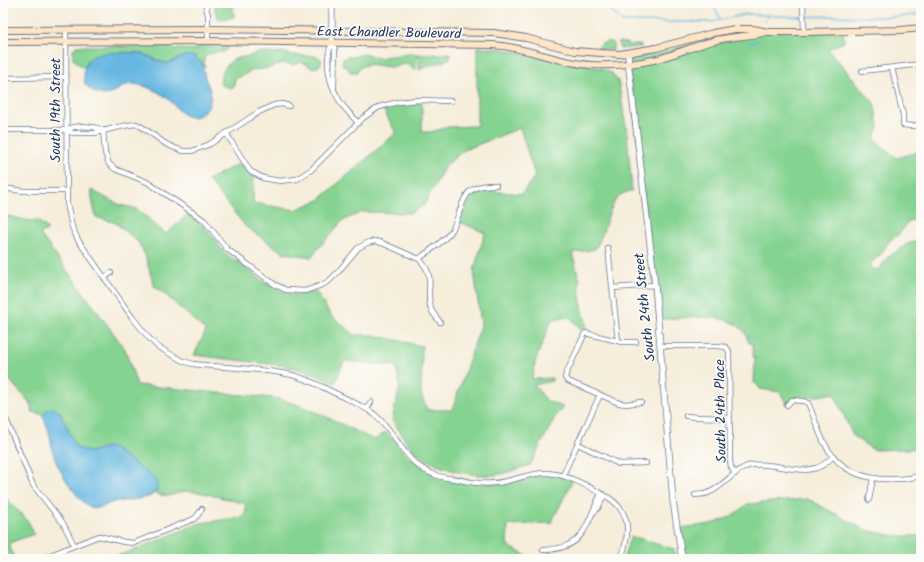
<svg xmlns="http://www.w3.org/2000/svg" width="924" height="562" font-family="Kalam,sans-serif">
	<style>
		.green { fill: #85d391; stroke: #508178 }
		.water { fill: #66b8e1; stroke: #4074a0 }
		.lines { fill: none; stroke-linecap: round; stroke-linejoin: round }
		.stream { stroke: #66b8e1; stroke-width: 1.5 }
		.minor-casing { stroke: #687289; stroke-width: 6 }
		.tertiary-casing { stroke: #687289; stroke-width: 7 }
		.secondary-casing { stroke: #687289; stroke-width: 8 }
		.minor { stroke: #fff; stroke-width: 4.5 }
		.tertiary { stroke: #fff; stroke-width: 5.5 }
		.secondary { stroke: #fee5c5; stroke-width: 6 }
		.labels { text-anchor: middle; stroke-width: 3.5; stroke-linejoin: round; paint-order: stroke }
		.street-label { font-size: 14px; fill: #1b2f5e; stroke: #fdfcf7 }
	</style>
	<rect width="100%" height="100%" fill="#fdfcf7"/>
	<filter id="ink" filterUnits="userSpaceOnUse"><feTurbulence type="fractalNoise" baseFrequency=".025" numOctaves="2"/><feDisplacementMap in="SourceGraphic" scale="8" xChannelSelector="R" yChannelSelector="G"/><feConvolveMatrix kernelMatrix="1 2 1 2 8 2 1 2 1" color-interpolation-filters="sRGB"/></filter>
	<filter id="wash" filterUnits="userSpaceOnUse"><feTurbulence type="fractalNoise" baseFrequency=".012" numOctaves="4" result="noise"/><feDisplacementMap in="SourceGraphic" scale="16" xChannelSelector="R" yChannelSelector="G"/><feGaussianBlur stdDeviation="0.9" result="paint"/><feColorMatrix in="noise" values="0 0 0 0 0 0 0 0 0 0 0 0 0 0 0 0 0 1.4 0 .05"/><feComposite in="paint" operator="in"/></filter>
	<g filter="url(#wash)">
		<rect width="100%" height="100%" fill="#f6edda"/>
		<g class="green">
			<path d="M215,3h18l1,14c-4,2 -10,1 -15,2l-4,-8z"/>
			<path d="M843,31l1,11 -16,7 46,54 5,24 -5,12 23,19 24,-7v72l-8,-3 -5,1 -4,7 -6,7 -8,5 -9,14 -11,10 3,5 6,1 8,-12 22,-15 12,-2v206l-10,2 -35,1 -4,-1 -19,-13 -19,-43 -15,3h-9c-4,6 -11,4 -18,4l-5,5 -7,-13 -20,-3 -4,-6h-2l1,-25 -2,-1v-13l-4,-1c-2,-4 -3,-11 -7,-14 -19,-18 -60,-11 -84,-9l-30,-261 33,-6 53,-16 11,-2 24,-3z"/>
			<polygon points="608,41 613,43 613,50 596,49 602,43 606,43"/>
			<polygon points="619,42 626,43 629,45 640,45 642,47 620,49 618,43"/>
			<path d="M77,46h95l3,3c8,0 14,1 22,0l2,-3h29v2l-4,4h-7l-11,3 -2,4 1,8 -3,-4 -24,-5 -9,5h-4l-22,-9 -7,-1 -37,1 -14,12v3l-12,-10v-10z"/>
			<path d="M477,47l20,1 103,20 12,5 6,8 9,51 5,59c-4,1 -9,2 -12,4 -13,11 -15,41 -25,54l-23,4 7,24 1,20 7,31 -5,3 -12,-14 -18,2 -16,40 -4,20 20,-1v3l-18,4 13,16 16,6 -1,3 -4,2 -28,53c-10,3 -20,7 -30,9 -22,5 -65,-5 -82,-20 -11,-9 -18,-23 -26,-34l8,-34 -4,-20 -52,-5 -9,22 -28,-12 -21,-5 -92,-11 12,-24 -40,-36 -12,-9 -9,-31 -7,-13 -22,-19 -20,-6 -3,-13 -2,-14 29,15 17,4 29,25 22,-20 16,12 20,26 40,30 18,9 15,4 19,-3 16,25 23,18h19l48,11 -1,48 6,16h25l29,-85 -7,-55 11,-37 -25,-11 10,-26 11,-6 41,4 13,-18 -15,-48 -56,22 -19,16 -21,39 -13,8 -49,-1 -20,9 -31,36 -27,-4 -38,-26 -38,-47 32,-17 14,16 -1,24 42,7 24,-10 77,-67 -13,-24c13,-5 25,-7 39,-7v30h9l17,-5 29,-1z"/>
			<path d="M260,52l16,2 5,-2 11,3 14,1h9l5,2 2,4 -4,5 -7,1 -3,-3 -7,-3 -8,3 -11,-2 -12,5 -17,2 -18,9 -1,7 -3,2 -10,-3c-3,-10 5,-19 12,-26l20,-4z"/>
			<path d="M412,53l12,2 6,-2 7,2 10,-2 3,1v4l-8,4 -11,3 -12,5v-13l-3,1v11l-5,-1 -4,-5c-6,1 -11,5 -16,4 -12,0 -27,-8 -34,5h-7l-3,-5 -5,-2 1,-6 5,-3 3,1 15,-3 12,4z"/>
			<path d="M3,215l32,7 2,-2 11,9 -8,5 85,115 12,36 137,13c36,8 68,27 100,42l12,-8 13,13 5,8 25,19 58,12 60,-11 26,7 -22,43 -43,2 -1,20 21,12 5,-1 4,3h-430l25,-8 68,-28 42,-6 3,-2 1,-9 -3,-3 -40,-10 -18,-2 -17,5 -8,-1 -5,-2 -6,4 -23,4h-10l-18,7h-4l-5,-2 -11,-10 -21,-32 -8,-34 -6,-15 -11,-3 -1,-8 -28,-31z"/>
			<polygon points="3,486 6,498 28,521 34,534 9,543 14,559 3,559"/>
			<polygon points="808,499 865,530 895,536 921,536 921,549 917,558 918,559 687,559 681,528 712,524 728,518 738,512 747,504"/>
			<polygon points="631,536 674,549 677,559 623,559"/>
		</g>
		<g class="water">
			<path d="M105,53c12,0 25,-2 37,1 8,2 16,9 25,9 10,-1 15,-10 26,-7 11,4 10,13 12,22 1,3 3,6 4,9 5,13 -1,28 -16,30 -12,1 -17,-12 -26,-19 -8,-6 -22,-13 -33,-14 -10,0 -15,6 -22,9 -10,5 -21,-1 -27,-9 -3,-17 1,-29 20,-31z"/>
			<path d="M53,408l7,4 16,35 13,5 17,-5 7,1 44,32v11c-13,10 -25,8 -40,10 -8,1 -16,8 -23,7 -12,-1 -32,-33 -37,-44 -5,-10 -5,-21 -8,-32 -2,-6 -5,-12 -6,-17l4,-5z"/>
		</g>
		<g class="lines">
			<g class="stream">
				<polyline points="603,3 623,22 712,22 747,14 797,17 837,16 864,17 897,17 921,14"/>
				<polyline points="712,3 721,20"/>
				<polyline points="765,21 767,16"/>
				<polyline points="749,43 757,41 757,40"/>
			</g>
		</g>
	</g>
	<g filter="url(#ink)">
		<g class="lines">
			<g class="minor-casing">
				<g id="minor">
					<polyline points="205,3 208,15 208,41"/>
					<polyline points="803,3 804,32"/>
					<path d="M66,30l1,173 5,24 6,13 54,77 16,20 10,10 25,14 10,3c32,4 67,4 99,11 17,4 32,13 47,20 12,6 24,11 35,19 26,21 28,50 64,62 6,2 12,2 18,3 18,4 33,7 51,2 14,-3 27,-9 41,-8 22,2 43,15 61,25 24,16 20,38 12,61"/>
					<path d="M332,43c-8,17 -3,40 6,55 4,9 14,17 20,25"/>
					<polyline points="332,43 335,49 334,87"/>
					<polyline points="892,68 903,115 903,125 912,126 921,125"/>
					<polyline points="862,71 921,64"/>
					<polyline points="3,78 66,77"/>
					<polyline points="3,130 67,130 72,133 95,133 123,126 136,124 142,127 166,144 175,148 183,151 192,151 210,144 259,112 274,105 282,104 289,106"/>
					<path d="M67,130c9,-6 26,-4 36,0"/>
					<polyline points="103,130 105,153 109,164 115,169 147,182 204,220 227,249 274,284 286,290 305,291 322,285 329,281 338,272 358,248 367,243 375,241 382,243 419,259"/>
					<polyline points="226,133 250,171 263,178 280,181 297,179 311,170 363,118 379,107 398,102 418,100 451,101"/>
					<polyline points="3,188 23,191 67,191"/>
					<polyline points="608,248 618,341"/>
					<polyline points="104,278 111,273"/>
					<polyline points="613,288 655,285"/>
					<path d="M440,322c-3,-4 -7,-8 -9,-13 -7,-20 7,-31 -12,-50 9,-8 27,-18 33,-29 13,-23 6,-47 44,-45"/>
					<polyline points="636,342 622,342 585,333 566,374 565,378 568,381 619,403 626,404 641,402"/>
					<polyline points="660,346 718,346 726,347 729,351 730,461 731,467 735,474"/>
					<path d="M787,405l5,-5 11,1 5,2c8,17 12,38 25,53 21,26 58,26 88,20"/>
					<polyline points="367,409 371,402"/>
					<polyline points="3,412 33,485 63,523 74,545"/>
					<polyline points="686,416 697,417 729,418"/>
					<polyline points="578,444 619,464 646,463"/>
					<polyline points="563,475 600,395"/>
					<path d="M695,495c4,-1 9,0 13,-2 16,-6 26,-24 43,-28 28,-5 60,19 82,-9"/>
					<polyline points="869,500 873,478"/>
					<polyline points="594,512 598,508 604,495"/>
					<path d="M543,550c43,-1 42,-25 58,-56"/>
					<polyline points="40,559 99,536 124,542 134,543 194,519 197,516 202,509"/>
				</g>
			</g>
			<g class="tertiary-casing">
				<g id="tertiary">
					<polyline points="332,3 332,43"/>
					<polyline points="628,53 629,69 655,285 673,501 682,559"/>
				</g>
			</g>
			<g class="secondary-casing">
				<g id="secondary">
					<polyline points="3,30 208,29 494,33 526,38 575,51 601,53 620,54 656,48 713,33 735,29 753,29 768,32 804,32 901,30 921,28"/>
					<path d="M3,42l205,-1 285,4c34,2 65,18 98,20 23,1 45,-1 67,-6 18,-5 36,-13 55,-18 17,-5 36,-4 53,-9"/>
				</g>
			</g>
			<use href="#minor" class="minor"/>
			<use href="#tertiary" class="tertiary"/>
			<use href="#secondary" class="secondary"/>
		</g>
	</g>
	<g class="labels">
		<g class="street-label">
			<text transform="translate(389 32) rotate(1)" y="5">East Chandler Boulevard</text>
			<text transform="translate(55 110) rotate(-90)" y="5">South 19th Street</text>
			<text transform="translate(644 307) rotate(-96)" y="5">South 24th Street</text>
			<text transform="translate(720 411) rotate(-91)" y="5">South 24th Place</text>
		</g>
	</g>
	<rect width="924" height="562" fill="none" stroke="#fdfcf7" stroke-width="16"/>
</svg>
